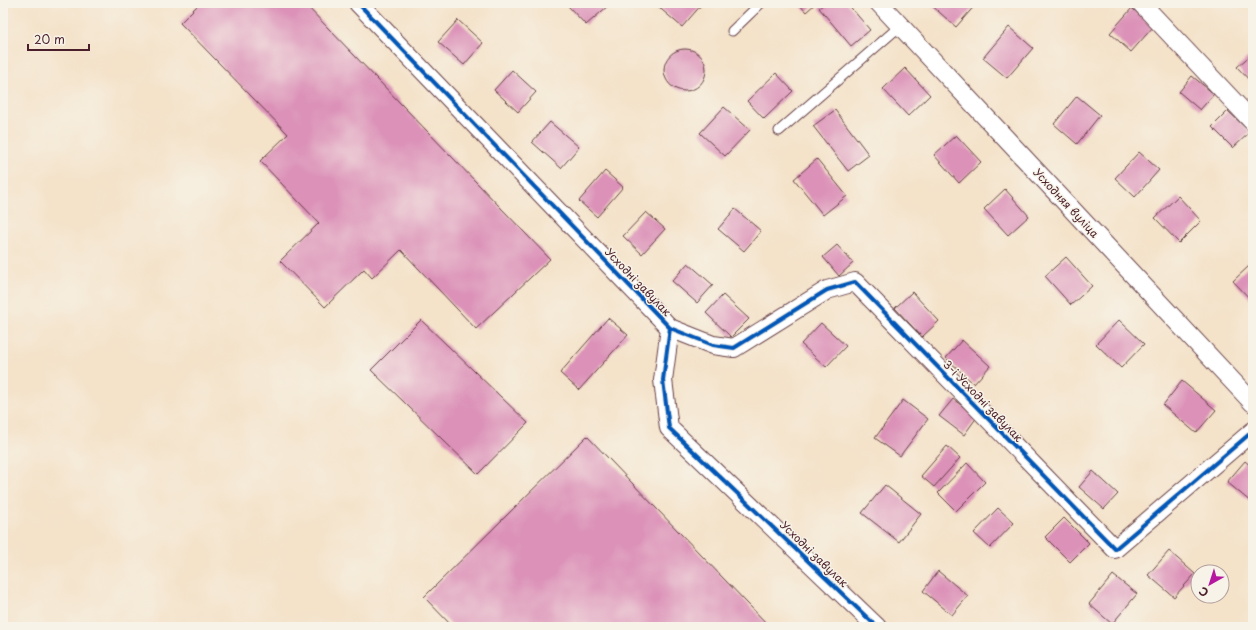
<svg xmlns="http://www.w3.org/2000/svg" width="1256" height="630" font-family="'Playpen Sans',sans-serif">
	<style>
		.building { fill: #dc92b8 }
		.lines { fill: none; stroke-linecap: round; stroke-linejoin: round }
		.lane-casing { stroke: #643c43; stroke-width: 11 }
		.street-casing { stroke: #643c43; stroke-width: 20 }
		.lane { stroke: #fff; stroke-width: 9 }
		.street { stroke: #fff; stroke-width: 18 }
		.cycleway-casing { stroke: #f7f3e8; stroke-width: 6 }
		.cycleway { stroke: #0057b8; stroke-width: 4 }
		.labels { text-anchor: middle; stroke-width: 3; stroke-linejoin: round; paint-order: stroke }
		.street-label { font-size: 11px; fill: #4a1f2b; stroke: #f7f3e8 }
	</style>
	<rect width="100%" height="100%" fill="#f7f3e8"/>
	<filter id="ink" filterUnits="userSpaceOnUse"><feTurbulence type="fractalNoise" baseFrequency=".025" numOctaves="2"/><feDisplacementMap in="SourceGraphic" scale="8" xChannelSelector="R" yChannelSelector="G"/><feConvolveMatrix kernelMatrix="1 2 1 2 8 2 1 2 1" color-interpolation-filters="sRGB"/></filter>
	<filter id="wash" filterUnits="userSpaceOnUse"><feTurbulence type="fractalNoise" baseFrequency=".012" numOctaves="4" result="noise"/><feDisplacementMap in="SourceGraphic" scale="16" xChannelSelector="R" yChannelSelector="G"/><feGaussianBlur stdDeviation="0.9" result="paint"/><feColorMatrix in="noise" values="0 0 0 0 0 0 0 0 0 0 0 0 0 0 0 0 0 1.4 0 .05"/><feComposite in="paint" operator="in"/></filter>
	<g filter="url(#wash)">
		<rect width="100%" height="100%" fill="#f4e2c9"/>
		<g id="blocks">
			<g class="building">
				<polygon points="200,3 304,3 550,259 476,329 401,250 372,278 364,269 325,307 280,261 319,223 260,161 288,134 180,23"/>
				<polygon points="571,3 607,3 609,5 586,25 568,6"/>
				<polygon points="656,3 703,3 682,27 655,4"/>
				<polygon points="798,3 816,3 806,12"/>
				<polygon points="825,3 847,3 870,30 851,46 819,8"/>
				<polygon points="931,3 977,3 956,27 930,4"/>
				<polygon points="1132,8 1153,27 1131,52 1110,33"/>
				<polygon points="458,20 483,43 464,65 438,42"/>
				<polygon points="1009,27 1033,48 1007,78 983,58"/>
				<circle cx="685" cy="70" r="21"/>
				<polygon points="1253,53 1253,84 1237,67"/>
				<polygon points="905,68 930,95 908,116 883,89"/>
				<polygon points="512,70 536,92 518,112 494,90"/>
				<polygon points="776,73 793,91 764,119 747,101"/>
				<polygon points="1192,76 1214,94 1200,110 1179,92"/>
				<polygon points="1077,96 1100,115 1077,144 1054,124"/>
				<polygon points="724,107 750,130 725,156 700,133"/>
				<polygon points="835,110 869,155 848,171 813,126"/>
				<polygon points="1228,111 1250,132 1233,148 1212,127"/>
				<polygon points="550,122 579,147 561,168 532,142"/>
				<polygon points="956,135 981,162 959,183 934,155"/>
				<polygon points="1139,152 1159,170 1135,197 1115,178"/>
				<polygon points="817,159 847,196 823,215 794,179"/>
				<polygon points="605,171 623,187 597,217 579,201"/>
				<polygon points="1005,189 1029,216 1008,235 984,209"/>
				<polygon points="1178,196 1201,221 1179,243 1155,218"/>
				<polygon points="735,209 761,231 744,251 718,229"/>
				<polygon points="646,212 665,229 642,254 623,236"/>
				<polygon points="837,245 853,263 839,276 823,257"/>
				<polygon points="1066,257 1092,286 1071,305 1045,276"/>
				<polygon points="688,263 713,285 697,303 672,281"/>
				<polygon points="1249,266 1253,270 1253,302 1233,281"/>
				<polygon points="912,292 939,321 922,337 895,308"/>
				<polygon points="723,295 749,319 731,337 706,313"/>
				<polygon points="608,318 628,335 579,390 560,373"/>
				<polygon points="421,320 528,423 478,474 371,370"/>
				<polygon points="1119,320 1144,344 1121,368 1096,344"/>
				<polygon points="821,323 846,346 826,367 801,344"/>
				<polygon points="962,340 990,366 974,384 946,358"/>
				<polygon points="1182,381 1216,410 1196,433 1163,405"/>
				<polygon points="953,399 977,417 964,435 939,416"/>
				<polygon points="903,400 928,419 900,456 875,438"/>
				<polygon points="587,436 770,627 453,627 424,597"/>
				<polygon points="947,446 960,458 934,487 921,476"/>
				<polygon points="1245,461 1253,468 1253,501 1252,503 1227,482"/>
				<polygon points="967,463 985,482 956,511 938,493"/>
				<polygon points="1093,471 1118,494 1104,509 1079,487"/>
				<polygon points="885,485 921,514 899,542 862,513"/>
				<polygon points="998,508 1014,523 990,548 974,533"/>
				<polygon points="1064,518 1089,543 1070,562 1045,537"/>
				<polygon points="1169,551 1195,574 1174,597 1148,575"/>
				<polygon points="938,571 968,596 952,615 923,591"/>
				<polygon points="1113,575 1137,594 1112,624 1089,604"/>
			</g>
		</g>
	</g>
	<g filter="url(#ink)">
		<use href="#blocks" fill-opacity="0" stroke="#643c43" stroke-width="1"/>
		<g class="lines">
			<g class="lane-casing">
				<g id="lane">
					<polyline points="732,31 761,3"/>
					<polyline points="779,131 900,26"/>
				</g>
			</g>
			<g class="street-casing">
				<g id="street">
					<polyline points="358,3 670,328 663,380 669,428 877,627"/>
					<polyline points="879,3 1253,403"/>
					<polyline points="1141,3 1253,122"/>
					<polyline points="670,328 713,345 734,348 827,290 855,282 1115,549 1253,431"/>
				</g>
			</g>
			<use href="#lane" class="lane"/>
			<use href="#street" class="street"/>
			<g class="cycleway-casing">
				<g id="cycleway">
					<polyline points="358,3 670,328 663,380 669,428 877,627"/>
					<polyline points="670,328 713,345 734,348 827,290 855,282 1115,549 1253,431"/>
				</g>
			</g>
			<use href="#cycleway" class="cycleway"/>
		</g>
	</g>
	<g class="labels">
		<g class="street-label">
			<text transform="translate(1066 203) rotate(47)" y="4">Усходняя вуліца</text>
			<text transform="translate(638 282) rotate(46)" y="4">Усходні завулак</text>
			<text transform="translate(983 401) rotate(46)" y="4">3-і Усходні завулак</text>
			<text transform="translate(814 554) rotate(44)" y="4">Усходні завулак</text>
		</g>
	</g>
	<rect width="1256" height="630" fill="none" stroke="#f7f3e8" stroke-width="16"/>
	<g transform="translate(1210 584) rotate(219)"><circle r="19" fill="#f7f3e8" stroke="#b29e9c"/>
	<path d="M0-3L7 15L0 10L-7 15Z" fill="#b5179e"/>
	<text y="-6" font-size="11" font-weight="bold" text-anchor="middle" fill="#4a1f2b">С</text>
	</g>
	<path d="M28 44v6h61v-6" fill="none" stroke="#4a1f2b" stroke-width="2"/>
	<text x="34" y="44" font-size="12" fill="#4a1f2b" stroke="#f7f3e8" stroke-width="3" paint-order="stroke">20 m</text>
</svg>
